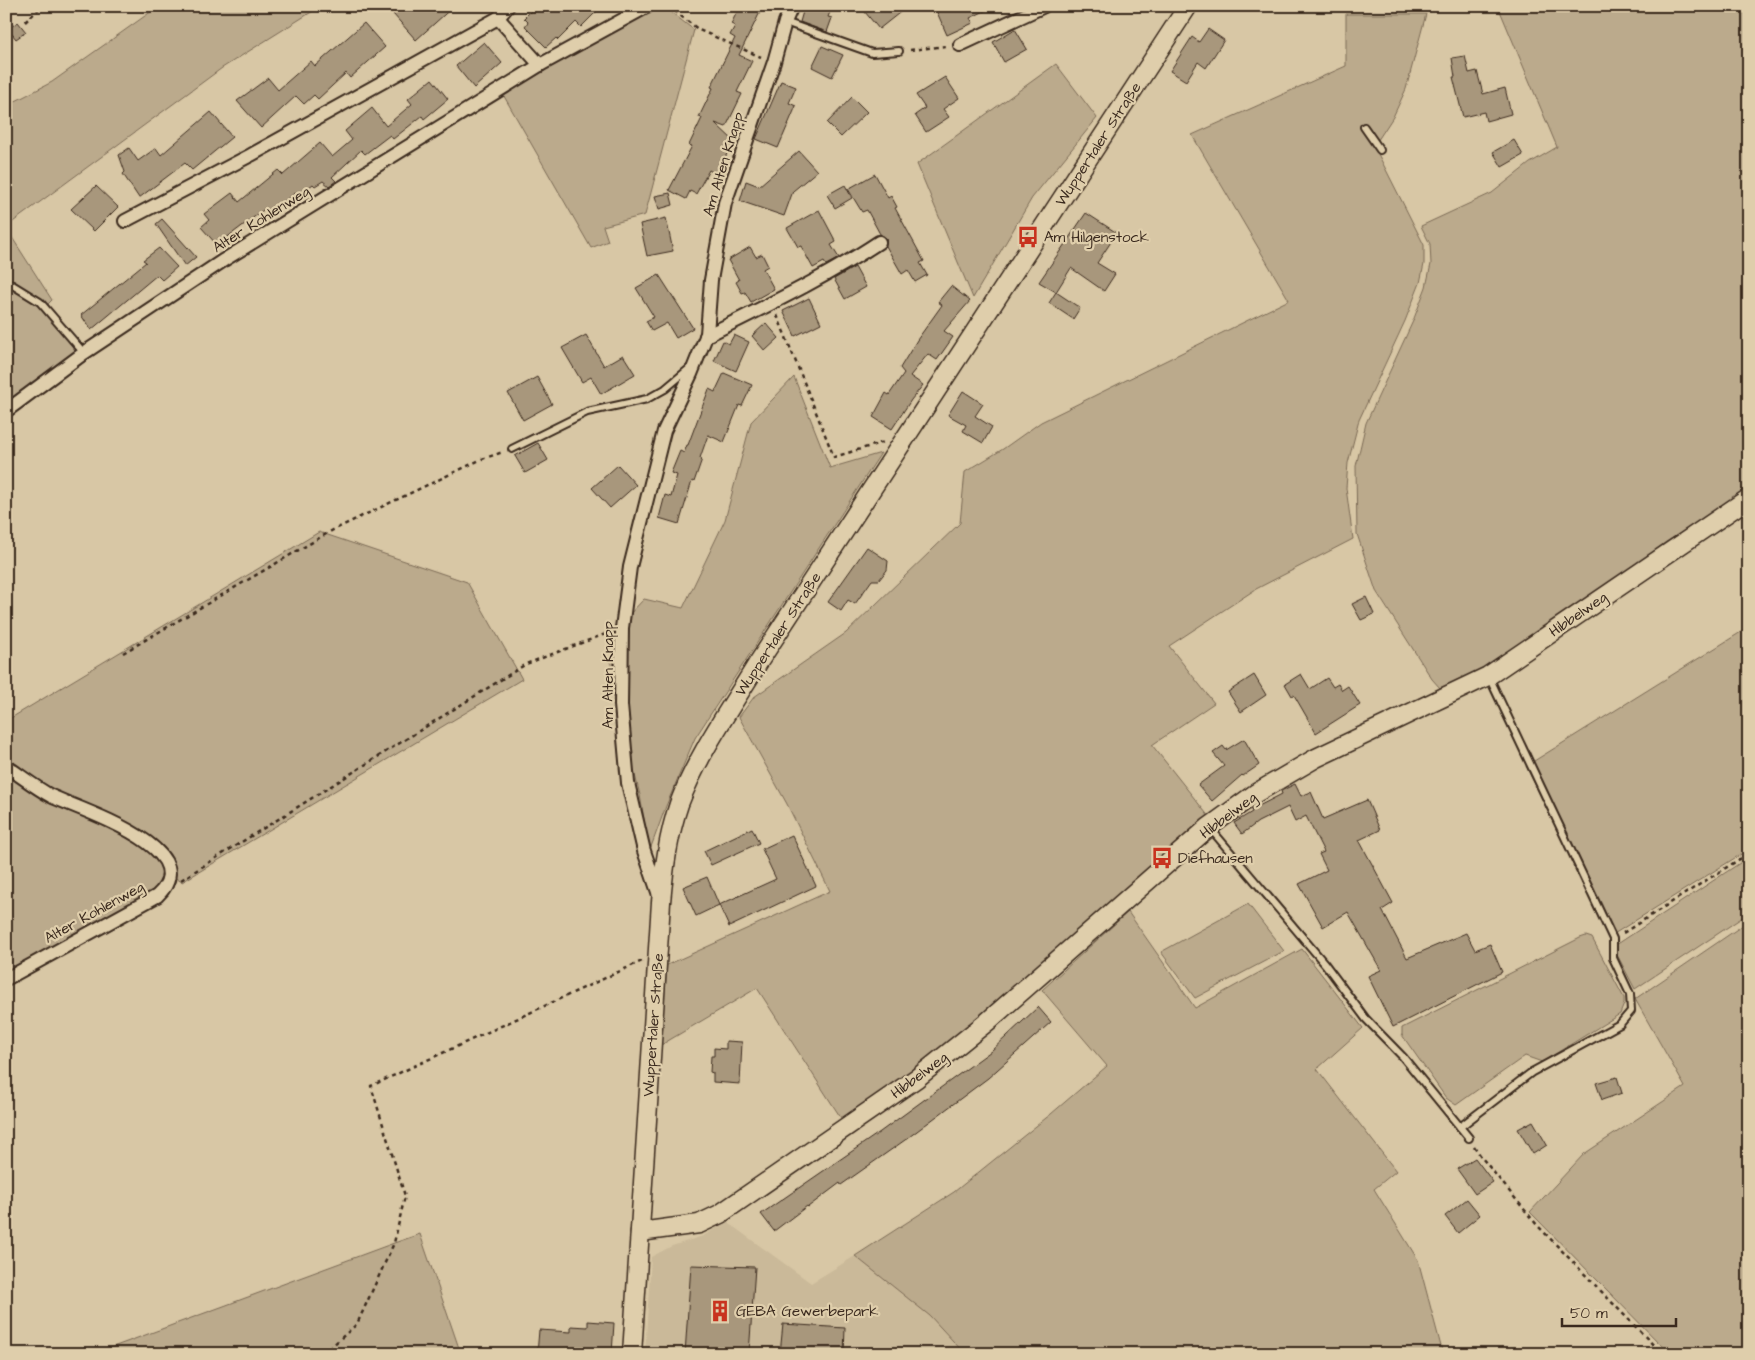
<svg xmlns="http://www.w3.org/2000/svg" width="1755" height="1360" font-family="'Architects Daughter',sans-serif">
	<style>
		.built { fill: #cab999 }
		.green { fill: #bbaa8c; stroke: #7b6a55 }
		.building { fill: #a8977c; stroke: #3b2a1e }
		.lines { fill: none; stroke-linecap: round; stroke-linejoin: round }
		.lane-casing { stroke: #3b2a1e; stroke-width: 10 }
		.street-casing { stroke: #3b2a1e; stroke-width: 16 }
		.secondary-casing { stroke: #3b2a1e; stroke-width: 21 }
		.path { stroke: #3b2a1e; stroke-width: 2.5; stroke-dasharray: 4 4; stroke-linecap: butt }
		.lane { stroke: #dfceab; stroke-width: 6 }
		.street { stroke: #dfceab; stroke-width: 12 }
		.secondary { stroke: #dfceab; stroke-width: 18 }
		.labels { text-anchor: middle; stroke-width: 4.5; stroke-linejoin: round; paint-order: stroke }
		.street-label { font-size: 15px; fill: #3b2a1e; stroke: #dfceab }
		.poi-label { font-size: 15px; fill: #3b2a1e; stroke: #dfceab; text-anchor: start }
	</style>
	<rect width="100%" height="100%" fill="#d8c7a5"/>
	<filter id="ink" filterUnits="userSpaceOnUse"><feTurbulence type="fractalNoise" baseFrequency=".02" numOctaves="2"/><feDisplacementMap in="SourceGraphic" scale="10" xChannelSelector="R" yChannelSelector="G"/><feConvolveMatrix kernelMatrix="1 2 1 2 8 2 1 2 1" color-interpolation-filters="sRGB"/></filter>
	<g filter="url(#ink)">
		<polygon class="built" points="727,1222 811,1283 855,1256 930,1316 965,1354 645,1354 651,1257 672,1246 703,1236"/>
		<g class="green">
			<polygon points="159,6 321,6 222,68 6,227 6,106 52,82"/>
			<polygon points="652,6 663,6 694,30 645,215 603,226 608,241 591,248 501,91"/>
			<polygon points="1498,6 1749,6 1749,490 1666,542 1592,597 1502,657 1446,690 1440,688 1432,679 1376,591 1357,534 1356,466 1366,423 1413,321 1426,287 1431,264 1430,244 1421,226 1492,193 1530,163 1557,147"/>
			<polygon points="1346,14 1426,14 1406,89 1393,117 1374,146 1424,245 1424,264 1420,283 1405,321 1359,420 1348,463 1346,488 1353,539 1256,589 1169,646 1214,703 1152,745 1210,818 993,1006 910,1074 843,1121 757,988 661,1045 667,965 830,891 787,804 739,717 754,697 846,633 960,523 965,472 1003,449 1041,422 1289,300 1192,135 1346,66"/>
			<polygon points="1056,64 1097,118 1032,198 973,298 917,164"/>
			<polygon points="6,228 52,300 48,304 81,352 6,404"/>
			<polygon points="794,377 830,468 881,453 695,738 666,806 651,847 648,843 640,795 632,763 615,714 609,636 644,599 683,608 725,520 751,422"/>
			<polygon points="319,532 467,582 522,679 182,882 169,874 160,893 6,976 6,721"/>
			<polygon points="1749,627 1749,854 1746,851 1609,937 1526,766"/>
			<polygon points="1746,859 1749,864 1749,913 1635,989 1613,947"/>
			<polygon points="1248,904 1284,951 1195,998 1161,952"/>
			<polygon points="1128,912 1195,1008 1302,949 1363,1028 1317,1069 1396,1171 1374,1189 1418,1260 1443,1354 965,1354 930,1316 855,1256 954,1192 1051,1114 1107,1066 1042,990"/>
			<polygon points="1749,921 1749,1354 1670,1354 1530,1212 1584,1154 1685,1087 1635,999"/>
			<polygon points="1586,936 1592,938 1624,998 1624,1004 1620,1014 1542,1062 1525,1056 1456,1105 1446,1098 1402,1035 1402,1028 1580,938"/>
			<polygon points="420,1234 461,1354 94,1354 394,1243"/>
		</g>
		<g class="building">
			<polygon points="403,6 454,6 416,40 393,14"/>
			<polygon points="536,6 602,6 581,27 576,22 558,40 556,38 546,47 525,26 528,22 524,18"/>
			<polygon points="740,6 763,6 739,55 752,61 737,92 742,94 726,127 715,123 734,141 716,174 709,170 696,194 690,191 686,199 669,190 692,146 689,145 702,118 699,117 713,88 711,87 735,38 730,35 735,26 731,24"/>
			<polygon points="814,6 830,12 828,17 832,18 827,32 800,22 804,8 812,11"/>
			<polygon points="860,6 908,6 879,29"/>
			<polygon points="943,6 995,6 970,18 973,23 947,35 936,10"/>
			<polygon points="18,22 26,32 16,39 8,29"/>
			<polygon points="364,23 385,47 350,78 346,73 318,99 314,95 304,104 296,96 261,128 237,101 268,78 278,90 311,61 315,66"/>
			<polygon points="1015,29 1027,49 1004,62 993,42"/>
			<polygon points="1208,29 1224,40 1206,68 1198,62 1186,81 1170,71 1192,37 1199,42"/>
			<polygon points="484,42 502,63 474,88 456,66"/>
			<polygon points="822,46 843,55 832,77 812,67"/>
			<polygon points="1465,56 1469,73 1477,71 1483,94 1505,88 1511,114 1486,121 1484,112 1463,117 1453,77 1455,77 1452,58"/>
			<polygon points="945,77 959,98 943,109 949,117 926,132 915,115 925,108 916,95"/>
			<polygon points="432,79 448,99 424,119 422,116 393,139 390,135 365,154 361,150 332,177 336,181 329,186 323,181 315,186 313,184 298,196 295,193 271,213 266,208 217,245 201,227 209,220 204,214 232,193 239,202 278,170 283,175 320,143 332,157 352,140 345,131 372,108 386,126 412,104 408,99"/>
			<polygon points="781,81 796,87 789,103 796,106 778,148 756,139"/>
			<polygon points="852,97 867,112 841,137 827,123"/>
			<polygon points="211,112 232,137 192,170 185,163 139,198 123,174 125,172 119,155 129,148 138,161 156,148 161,155"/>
			<polygon points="1514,140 1523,155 1502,167 1493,152"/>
			<polygon points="799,151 817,171 793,191 784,216 740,201 746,181 759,186"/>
			<polygon points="875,174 888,198 891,196 897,207 895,208 924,261 920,263 927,275 915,282 908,270 902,274 886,246 886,238 880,234 867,210 862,212 848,189"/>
			<polygon points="845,185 852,198 835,208 827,195"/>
			<polygon points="96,186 118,207 94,231 71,209"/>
			<polygon points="670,193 673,205 659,209 655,196"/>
			<polygon points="819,210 836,242 831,245 839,258 826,265 824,262 813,268 801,246 798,247 787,228"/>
			<polygon points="1086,213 1117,233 1097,263 1115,274 1104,291 1071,268 1056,292 1039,282"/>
			<polygon points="666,218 673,251 647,256 640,224"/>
			<polygon points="162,219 196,257 185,266 156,224"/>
			<polygon points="750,247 756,257 762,254 768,266 763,269 774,289 751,302 745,292 742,293 736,282 739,280 728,260"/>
			<polygon points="159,248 177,267 162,280 157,275 91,330 81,315 146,262 143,260"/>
			<polygon points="855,267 866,287 845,299 834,279"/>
			<polygon points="659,275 693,328 676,338 667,323 652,331 646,321 654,317 636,288"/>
			<polygon points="951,286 970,301 944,331 953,337 937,360 928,354 910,376 923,385 911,400 892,429 873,417 886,393 889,395 904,373 900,368 917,340 942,305 938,302"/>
			<polygon points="1056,292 1080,308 1073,319 1049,303"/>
			<polygon points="809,298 821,323 795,336 783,311"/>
			<polygon points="766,323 779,338 765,351 752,336"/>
			<polygon points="586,335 604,366 623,355 635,374 601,394 591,377 582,382 562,348"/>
			<polygon points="734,335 749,342 736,371 714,361 723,341 729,344"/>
			<polygon points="724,373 752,385 742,406 739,405 724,442 708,435 700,458 702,459 694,482 692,481 679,524 659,518 665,495 671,497 677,475 671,473 680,451 684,453 687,445 688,445 709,389 715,392"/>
			<polygon points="537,377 552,404 523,420 508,393"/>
			<polygon points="963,391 983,404 975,416 992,427 983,443 963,431 966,425 948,415"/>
			<polygon points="538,443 548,460 525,473 515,456"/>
			<polygon points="618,465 636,485 610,508 592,488"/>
			<polygon points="867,547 888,561 887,570 879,580 872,580 855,604 848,600 841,611 828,602"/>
			<polygon points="1366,597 1374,614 1361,620 1352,604"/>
			<polygon points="1301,674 1310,689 1327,678 1333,687 1338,684 1342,690 1348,686 1360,705 1316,733 1294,695 1292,696 1285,684"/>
			<polygon points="1254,675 1266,695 1241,712 1228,692"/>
			<polygon points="1244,739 1259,765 1243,776 1242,775 1212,801 1198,785 1224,766 1213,753 1223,746 1226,750"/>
			<polygon points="1295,784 1301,796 1311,792 1323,819 1367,800 1380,830 1359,840 1393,903 1382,910 1407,958 1466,933 1475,950 1490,944 1502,972 1393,1027 1368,976 1381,970 1348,912 1323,927 1299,884 1327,870 1319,854 1324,852 1306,816 1295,822 1288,807 1258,822 1242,834 1234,823 1252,812 1251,810 1282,794 1281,791"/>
			<polygon points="752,828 759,843 711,865 704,851"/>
			<polygon points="792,835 816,886 729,927 719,905 776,879 762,849"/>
			<polygon points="707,877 719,905 696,916 683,887"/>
			<polygon points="1038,1007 1051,1022 988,1078 905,1140 841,1185 840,1183 808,1207 807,1206 774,1231 761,1214 880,1132 991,1051"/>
			<polygon points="726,1041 742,1042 740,1084 713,1082 713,1073 710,1072 711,1056 714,1056 714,1048 726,1049"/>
			<polygon points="1617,1077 1622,1093 1602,1100 1596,1083"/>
			<polygon points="1533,1121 1547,1145 1533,1154 1518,1129"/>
			<polygon points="1475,1158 1493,1182 1475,1194 1457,1169"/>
			<polygon points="1467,1199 1480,1215 1458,1233 1445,1216"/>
			<polygon points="691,1265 755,1267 749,1354 685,1354"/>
			<polygon points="588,1321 614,1323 612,1354 537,1354 539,1330 571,1332 571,1326 588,1327"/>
			<polygon points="783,1324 845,1328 844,1354 780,1354"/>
		</g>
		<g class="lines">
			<g class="lane-casing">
				<g id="lane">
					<polyline points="785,22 872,53 899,51"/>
					<polyline points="1364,127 1380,150"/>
					<polyline points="6,281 40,302 84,353"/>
					<polyline points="512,449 587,412 647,399 665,389 690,368"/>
					<polyline points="1210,828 1325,964 1366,1019 1403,1057 1469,1138"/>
					<polyline points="1460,1127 1532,1072 1620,1024 1631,1011 1630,994 1613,958 1613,939 1489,677"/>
				</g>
			</g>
			<g class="street-casing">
				<g id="street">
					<polyline points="498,18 540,65"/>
					<polyline points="960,45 1044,6"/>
					<polyline points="125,221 251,155 498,18 508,6"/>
					<path d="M706,336c58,-29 119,-58 173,-94"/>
					<polyline points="6,411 84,353 224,260 540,65 648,6"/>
					<path d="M6,766c15,10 30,22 45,30 29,14 157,53 106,100l-151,83"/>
					<polyline points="659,895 644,851 628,783 621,705 622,628 630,567 664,431 691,374 707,334 711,280 725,203 774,62 785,22 792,6"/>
				</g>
			</g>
			<g class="secondary-casing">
				<g id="secondary">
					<polyline points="640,1232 699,1224 720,1214 917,1078 987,1022 1209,827 1256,793 1316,758 1488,676 1749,498"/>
					<path d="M632,1354l29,-452c3,-33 7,-66 18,-98 19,-50 51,-95 79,-141l430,-657"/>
				</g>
			</g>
			<g class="path">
				<polyline points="668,6 699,30 761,57"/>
				<polyline points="25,22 42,6"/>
				<polyline points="910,50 947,46"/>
				<polyline points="777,315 834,457 884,442"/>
				<polyline points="123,653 333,530 482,459 503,452"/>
				<polyline points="181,880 526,664 608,633"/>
				<polyline points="1623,933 1743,857 1747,856 1749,859"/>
				<polyline points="1474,1146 1482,1158 1537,1225 1662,1354"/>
				<polyline points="323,1354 357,1324 394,1243 405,1196 371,1086 642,961"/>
			</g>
			<use href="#lane" class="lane"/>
			<use href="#street" class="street"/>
			<use href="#secondary" class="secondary"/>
		</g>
	</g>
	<defs>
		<g id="bus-bare" transform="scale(1.725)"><path d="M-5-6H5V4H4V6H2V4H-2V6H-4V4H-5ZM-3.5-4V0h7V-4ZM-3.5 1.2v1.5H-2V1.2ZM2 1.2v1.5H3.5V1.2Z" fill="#c8321e" stroke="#dfceab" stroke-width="2.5" paint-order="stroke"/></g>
		<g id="building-bare" transform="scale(1.725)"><path d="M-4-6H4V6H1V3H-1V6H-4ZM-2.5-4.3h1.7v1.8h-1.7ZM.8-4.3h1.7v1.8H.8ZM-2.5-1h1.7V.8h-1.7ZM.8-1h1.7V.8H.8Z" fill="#c8321e" stroke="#dfceab" stroke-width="2.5" paint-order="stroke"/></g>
	</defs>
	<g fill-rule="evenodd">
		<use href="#bus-bare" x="1028" y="237"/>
		<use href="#bus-bare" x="1162" y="858"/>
		<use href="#building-bare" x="720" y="1311"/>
	</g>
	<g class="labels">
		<g class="street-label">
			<text transform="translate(1098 144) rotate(-57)" y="5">Wuppertaler Straße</text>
			<text transform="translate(723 164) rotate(-73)" y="5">Am Alten Knapp</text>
			<text transform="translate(261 219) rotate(-32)" y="5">Alter Kohlenweg</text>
			<text transform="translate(1578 614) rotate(-35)" y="5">Hibbelweg</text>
			<text transform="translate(778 634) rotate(-57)" y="5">Wuppertaler Straße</text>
			<text transform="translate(608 675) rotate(-90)" y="5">Am Alten Knapp</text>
			<text transform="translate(1228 815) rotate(-37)" y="5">Hibbelweg</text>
			<text transform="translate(94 912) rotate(-29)" y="5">Alter Kohlenweg</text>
			<text transform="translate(653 1025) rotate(-86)" y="5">Wuppertaler Straße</text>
			<text transform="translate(919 1075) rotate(-37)" y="5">Hibbelweg</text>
		</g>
		<g class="poi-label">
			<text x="1044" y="242">Am Hilgenstock</text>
			<text x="1178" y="863">Diefhausen</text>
			<text x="736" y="1316">GEBA Gewerbepark</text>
		</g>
	</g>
	<rect width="1755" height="1360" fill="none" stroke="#dfceab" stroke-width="25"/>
	<rect x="12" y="12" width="1730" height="1335" fill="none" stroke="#3b2a1e" stroke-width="2" filter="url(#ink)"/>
	<path d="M1562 1318v8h114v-8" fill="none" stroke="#3b2a1e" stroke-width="2.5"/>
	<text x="1570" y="1318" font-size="15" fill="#3b2a1e" stroke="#dfceab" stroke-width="4" paint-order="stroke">50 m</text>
</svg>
